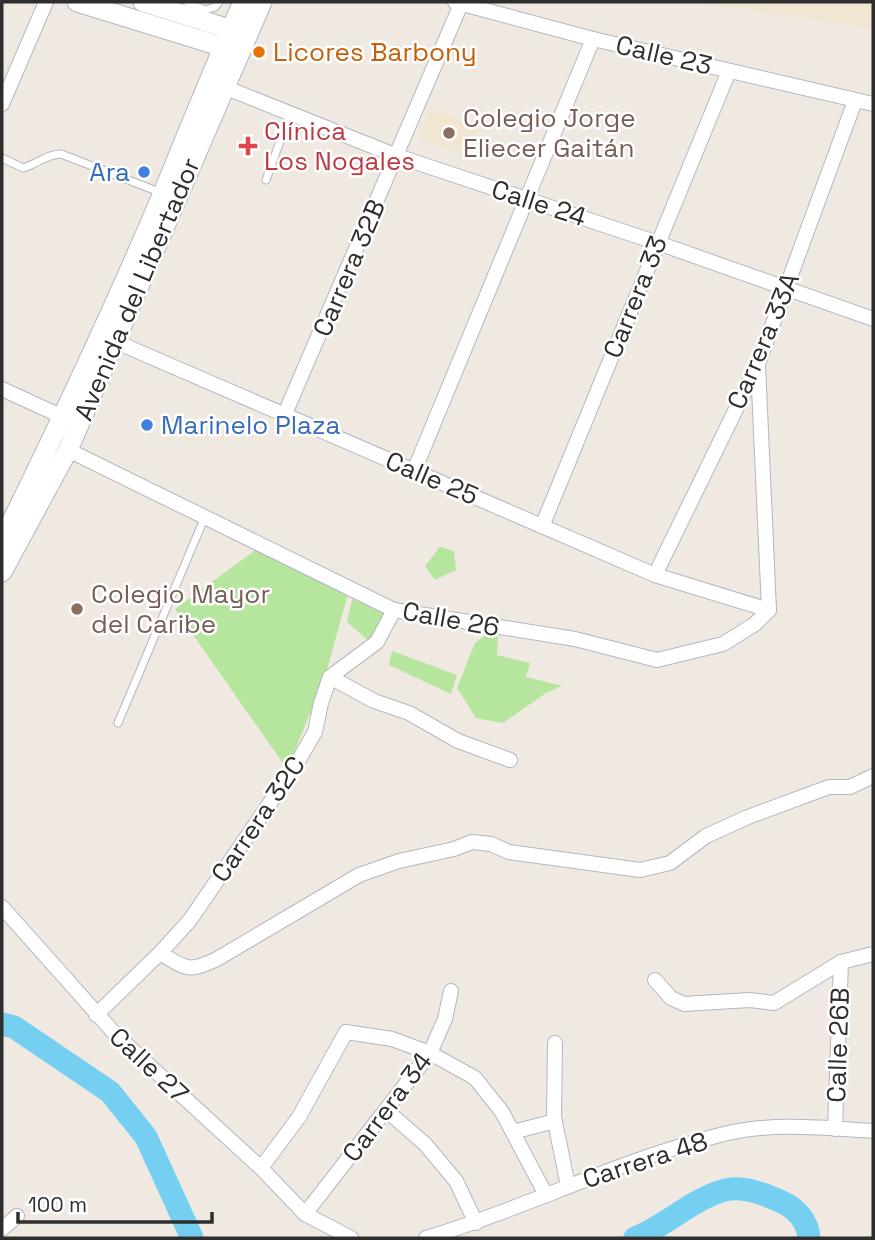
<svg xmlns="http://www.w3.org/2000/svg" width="875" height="1240" font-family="'Space Grotesk',sans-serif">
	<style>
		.education { fill: #f0e6d1 }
		.green { fill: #b6e59e }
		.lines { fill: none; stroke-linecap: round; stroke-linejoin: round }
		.river { stroke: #75cff0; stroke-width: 23 }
		.lane-casing { stroke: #b4b7c1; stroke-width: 9 }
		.street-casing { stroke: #b4b7c1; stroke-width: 16 }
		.secondary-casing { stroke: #b4b7c1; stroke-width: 21 }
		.lane { stroke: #fff; stroke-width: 7 }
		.street { stroke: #fff; stroke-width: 14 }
		.secondary { stroke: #fff; stroke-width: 19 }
		.food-dot { fill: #e8710a; stroke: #fff; stroke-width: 2.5 }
		.education-dot { fill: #8d6e63; stroke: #fff; stroke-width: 2.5 }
		.health-dot { fill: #e0444e; stroke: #fff; stroke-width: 2.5 }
		.shop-dot { fill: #3f7fe0; stroke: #fff; stroke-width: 2.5 }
		.labels { text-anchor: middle; stroke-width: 5; stroke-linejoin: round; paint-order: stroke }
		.food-label { font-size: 26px; fill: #c56008; stroke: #fff; text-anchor: start }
		.street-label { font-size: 26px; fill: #2e2e2e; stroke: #fff }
		.education-label { font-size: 26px; fill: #785e54; stroke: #fff; text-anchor: start }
		.health-label { font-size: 26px; fill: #be3a42; stroke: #fff; text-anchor: start }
		.shop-label { font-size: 26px; fill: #366cbe; stroke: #fff; text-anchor: end }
	</style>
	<rect width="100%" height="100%" fill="#efe9e1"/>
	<g class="education">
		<polygon points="690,2 873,2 873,30 838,23"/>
		<polygon points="430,108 480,127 469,157 419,138"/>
	</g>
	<g class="green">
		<polygon points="440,547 454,551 456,570 435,580 425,566"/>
		<polygon points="257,549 348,594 324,680 287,769 175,609"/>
		<polygon points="352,599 387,612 370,642 347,622"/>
		<polygon points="487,634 498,634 497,655 530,663 526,677 562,686 546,693 503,723 476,718 457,688 475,643"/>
		<polygon points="392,651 457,675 451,694 389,665"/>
	</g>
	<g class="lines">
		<g class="river">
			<polyline points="2,1024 14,1027 110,1092 146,1137 192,1238"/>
			<path d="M635,1238c31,-12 57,-39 90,-48 18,-5 41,5 57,12 15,7 26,20 27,36"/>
		</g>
		<g class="lane-casing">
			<g id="lane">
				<polyline points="187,2 205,10 215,7 219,2"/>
				<path d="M2,158l21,10c14,-4 24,-14 38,-14l101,39"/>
				<polyline points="266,180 290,114"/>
				<polyline points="118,723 204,519"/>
			</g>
		</g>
		<g class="street-casing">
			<g id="street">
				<polyline points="455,2 593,39 873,104"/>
				<polyline points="219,85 397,156 658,243 873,319"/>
				<polyline points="2,104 46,2"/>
				<polyline points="107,338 655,575 769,610"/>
				<polyline points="758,365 769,610"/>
				<polyline points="2,389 63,417"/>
				<polyline points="284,416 461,4"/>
				<polyline points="68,450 394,610 575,639 657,660 723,644 755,624 769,610"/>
				<polyline points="414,471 593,39"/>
				<polyline points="543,524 729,71"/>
				<polyline points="655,575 758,364 855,101"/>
				<polyline points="330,677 374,701 409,713 458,741 510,760"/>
				<polyline points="2,907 116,1035 261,1168 305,1214 351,1238"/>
				<path d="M160,953c27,16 28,20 57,6l142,-84 40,-14 55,-12 18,-7 19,2 18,8 131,18 30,-7 36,-27 42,-19 81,-30h21l23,-11"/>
				<polyline points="655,980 671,998 684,1004 750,1000 774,1003 841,962 873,954"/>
				<polyline points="96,1015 160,953 190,920 294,768 315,732 321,703 330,677 377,642 394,610"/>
				<polyline points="555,1043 554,1117 568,1186"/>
				<polyline points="387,1111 425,1144 456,1181 476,1223"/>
				<polyline points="835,1129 841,962"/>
				<polyline points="513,1132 555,1121"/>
				<polyline points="261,1168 299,1117 346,1032 392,1039 430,1053 475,1078 502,1112 546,1195"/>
				<polyline points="305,1214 430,1053 445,1019 451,991"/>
				<polyline points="2,1229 17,1216"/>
				<path d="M426,1238c101,-30 195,-79 298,-104 49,-12 100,-6 149,-3"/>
			</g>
		</g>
		<g class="secondary-casing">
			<g id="secondary">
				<polyline points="77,2 233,50"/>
				<polyline points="143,2 242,33"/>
				<path d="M2,541c57,-115 111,-230 161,-348 26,-64 52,-128 80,-191"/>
				<polyline points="2,572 68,450 262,2"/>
			</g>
		</g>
		<use href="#lane" class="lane"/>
		<use href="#street" class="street"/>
		<use href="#secondary" class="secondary"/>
	</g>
	<circle class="food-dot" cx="259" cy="52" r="7"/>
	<g class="education-dot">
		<circle cx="449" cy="133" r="7"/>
		<circle cx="77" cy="609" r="7"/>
	</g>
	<path class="health-dot" d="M244.5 135.5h7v7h7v7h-7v7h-7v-7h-7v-7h7z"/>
	<g class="shop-dot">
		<circle cx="144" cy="172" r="7"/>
		<circle cx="147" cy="425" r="7"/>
	</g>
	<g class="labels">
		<g class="food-label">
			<text x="273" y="61">Licores Barbony</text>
		</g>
		<g class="street-label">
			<text transform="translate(664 55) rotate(13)" y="9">Calle 23</text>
			<text transform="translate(539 203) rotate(18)" y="9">Calle 24</text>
			<text transform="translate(349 268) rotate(-67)" y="9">Carrera 32B</text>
			<text transform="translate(137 289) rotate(-67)" y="9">Avenida del Libertador</text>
			<text transform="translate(635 297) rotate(-68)" y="9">Carrera 33</text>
			<text transform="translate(763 341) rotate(-67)" y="9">Carrera 33A</text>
			<text transform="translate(432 478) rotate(23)" y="9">Calle 25</text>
			<text transform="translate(451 619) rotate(10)" y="9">Calle 26</text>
			<text transform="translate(258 819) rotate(-56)" y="9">Carrera 32C</text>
			<text transform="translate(838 1045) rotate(-88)" y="9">Calle 26B</text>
			<text transform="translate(149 1065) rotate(43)" y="9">Calle 27</text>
			<text transform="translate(387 1107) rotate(-53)" y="9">Carrera 34</text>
			<text transform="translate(645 1160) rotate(-18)" y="9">Carrera 48</text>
		</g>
		<g class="education-label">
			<text x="463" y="127">Colegio Jorge<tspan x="463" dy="30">Eliecer Gaitán</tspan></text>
			<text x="91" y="603">Colegio Mayor<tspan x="91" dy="30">del Caribe</tspan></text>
		</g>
		<g class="health-label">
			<text x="264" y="140">Clínica<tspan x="264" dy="30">Los Nogales</tspan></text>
		</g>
		<g class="shop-label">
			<text x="130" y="181">Ara</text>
			<text x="161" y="434" text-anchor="start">Marinelo Plaza</text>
		</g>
	</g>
	<rect width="875" height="1240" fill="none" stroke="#2e2e2e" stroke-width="7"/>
	<path d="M18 1212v10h194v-10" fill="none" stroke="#2e2e2e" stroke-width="3.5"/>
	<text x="28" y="1212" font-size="21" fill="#2e2e2e" stroke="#ffffff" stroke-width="5" paint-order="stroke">100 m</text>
</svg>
